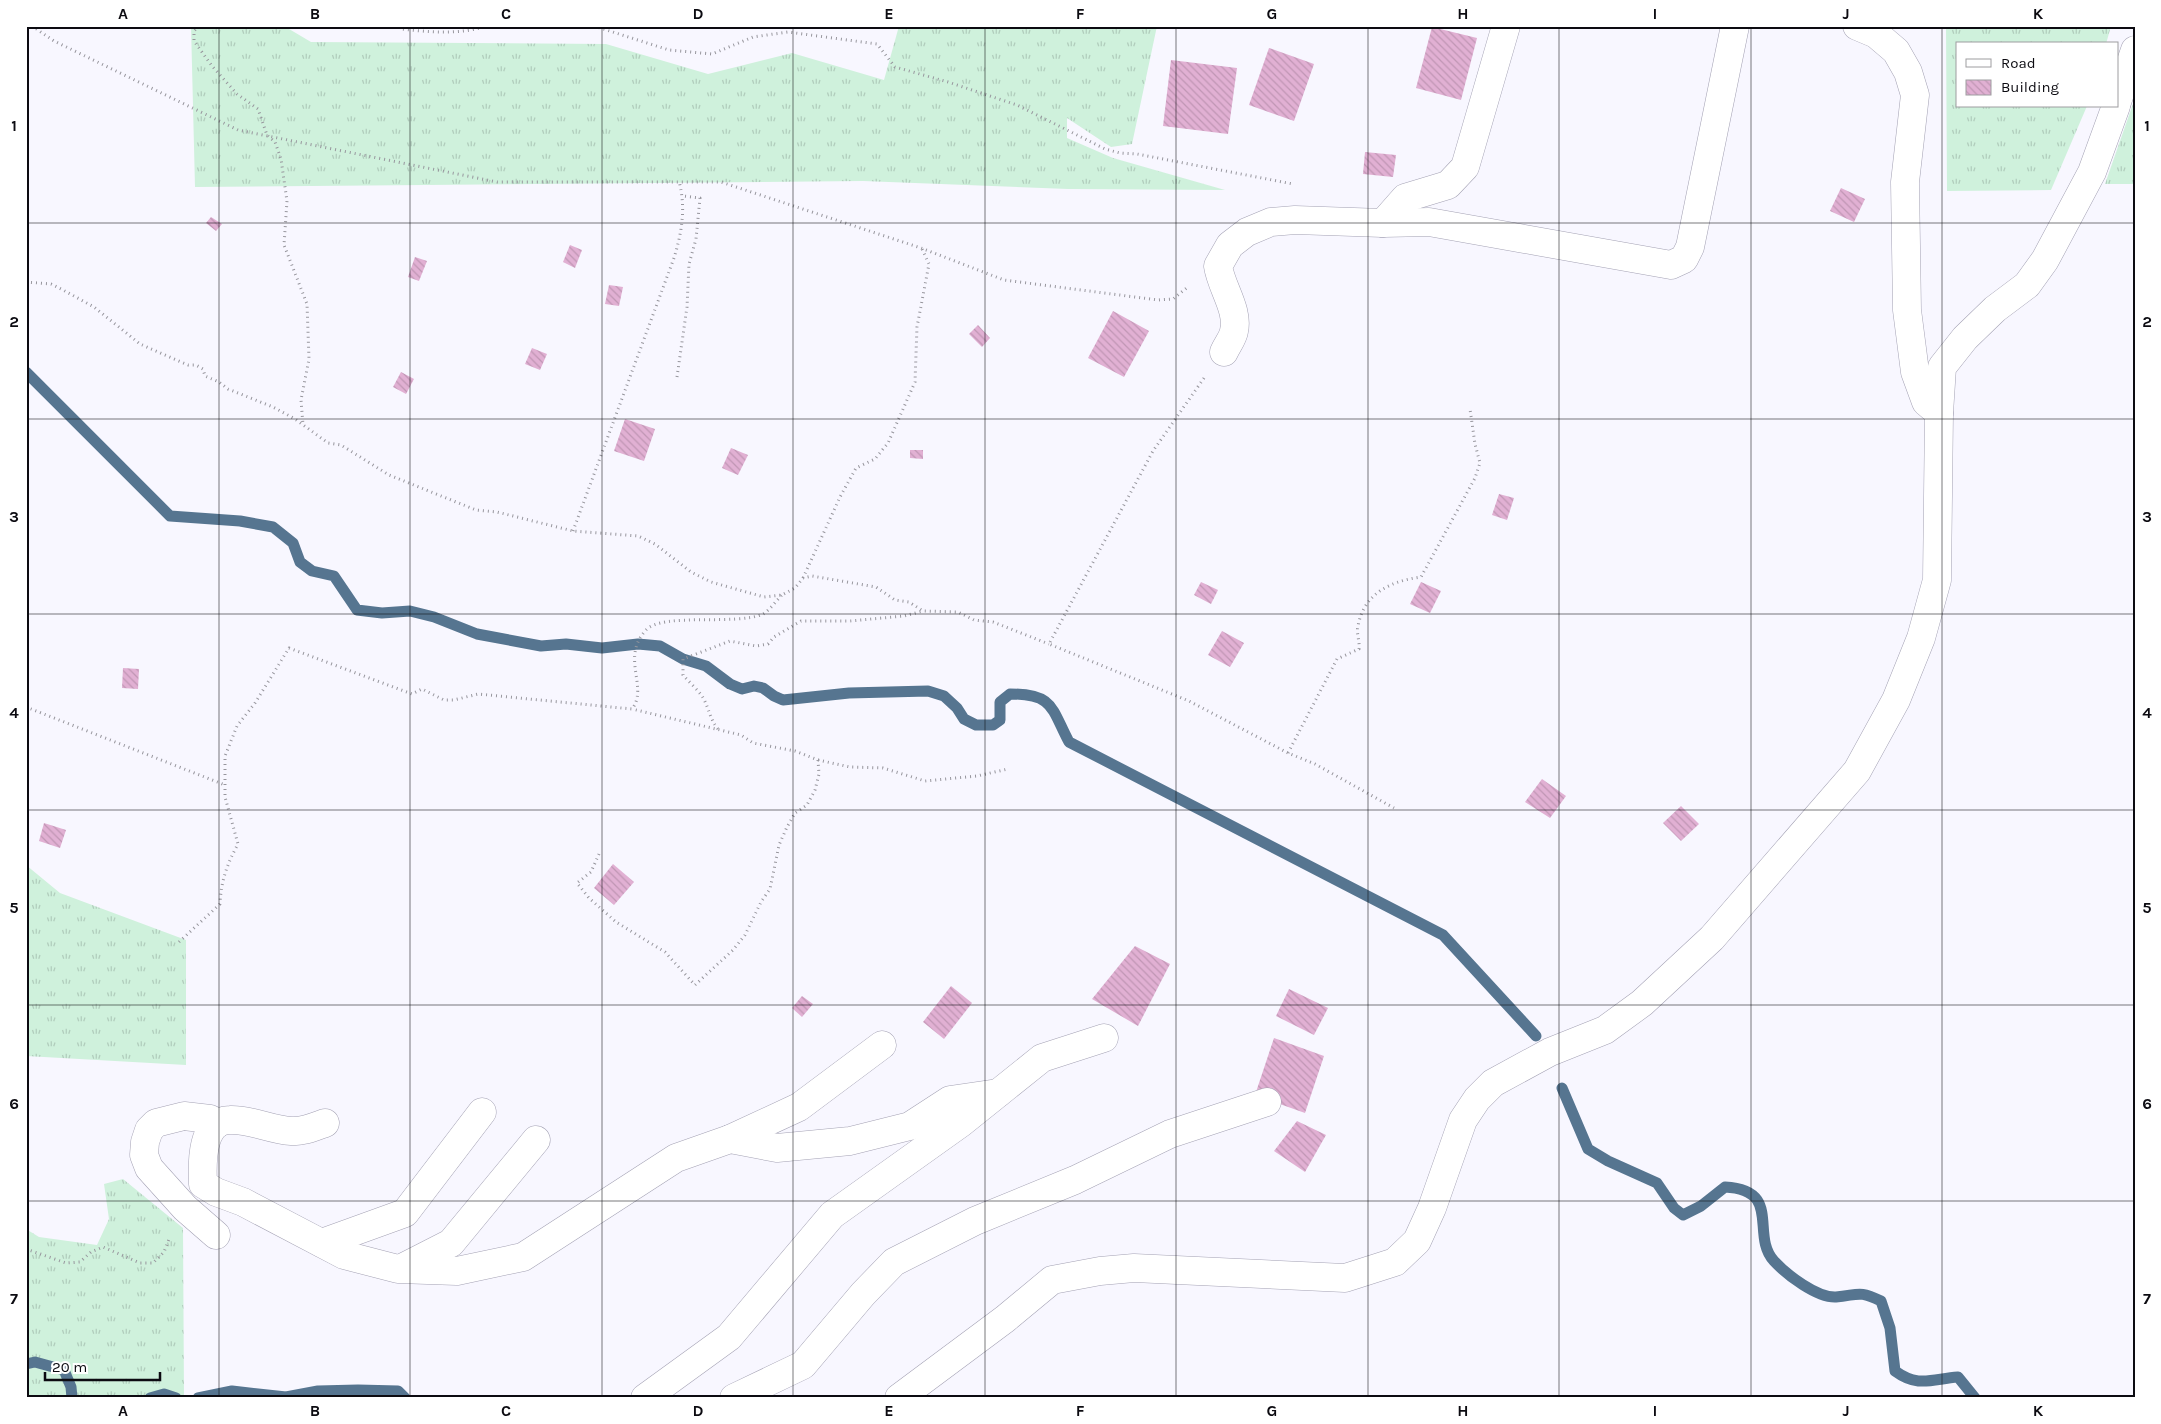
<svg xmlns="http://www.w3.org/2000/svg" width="2161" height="1424" font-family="Karla,sans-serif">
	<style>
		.grass { fill: url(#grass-tufts) }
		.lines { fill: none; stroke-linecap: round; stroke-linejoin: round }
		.stream { stroke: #567590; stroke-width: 11 }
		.building { fill: url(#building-back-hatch) }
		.minor-casing { stroke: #a4a2b4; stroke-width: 29 }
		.path { stroke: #97969d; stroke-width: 3; stroke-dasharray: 1 4; stroke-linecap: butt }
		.minor { stroke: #fff; stroke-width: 28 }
		.grid { fill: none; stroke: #0c0b11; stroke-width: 1; stroke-opacity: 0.55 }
		.neatline { fill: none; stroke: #0c0b11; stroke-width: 2 }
		.grid-label { font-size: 16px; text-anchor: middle; font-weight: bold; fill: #0c0b11 }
	</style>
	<defs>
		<pattern id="grass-tufts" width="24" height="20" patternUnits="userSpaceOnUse" patternTransform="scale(1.25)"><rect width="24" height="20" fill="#cff1dc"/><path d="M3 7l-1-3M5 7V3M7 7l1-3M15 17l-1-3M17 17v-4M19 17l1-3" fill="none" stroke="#b1cdbc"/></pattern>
		<pattern id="building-back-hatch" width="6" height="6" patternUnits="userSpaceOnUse" patternTransform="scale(1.25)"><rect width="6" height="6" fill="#e1b0d3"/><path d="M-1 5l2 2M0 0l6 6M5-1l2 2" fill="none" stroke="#c096b4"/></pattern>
	</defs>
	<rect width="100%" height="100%" fill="#f8f7ff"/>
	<g class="grass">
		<polygon points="191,26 284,26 311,42 606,44 708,74 792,53 884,80 899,26 1157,26 1132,144 1111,147 1067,118 1067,138 1113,158 1225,190 1068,189 863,181 195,187"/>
		<polygon points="1946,26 2111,26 2106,44 1957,44 1957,106 2087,106 2051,190 1947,191"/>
		<polygon points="2135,98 2135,184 2105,184"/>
		<polygon points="26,865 60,893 186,940 186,1065 26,1056"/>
		<polygon points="123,1179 183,1228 184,1398 26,1398 26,1229 39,1237 97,1245 109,1219 104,1184"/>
	</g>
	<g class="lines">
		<g class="stream">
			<path d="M26,372l144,144 70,5 33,6 20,16 7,19 12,9 22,5 23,34 25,3 28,-2 24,6 43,17 64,12 25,-2 36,4 36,-4 22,2 23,13 23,7 24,18 12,5 12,-3 9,2 11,8 9,4 66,-7 79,-2 16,5 13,12 7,11 12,6h17l7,-5v-18l10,-8c44,0 41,14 59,48l374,193 93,101"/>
			<path d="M1562,1088l26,61 20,12 49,22 17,25 9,7 18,-9 24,-19c58,3 25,48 49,74 13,14 43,37 62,36 23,-2 22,-7 45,4l9,27 5,43c23,17 37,8 63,6l17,21"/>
			<polyline points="26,1364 35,1362 64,1370 71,1387 72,1398"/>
			<polyline points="150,1398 164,1394 176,1398"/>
			<polyline points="198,1398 232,1391 286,1397 318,1391 358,1390 398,1391 405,1398"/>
		</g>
	</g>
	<g class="building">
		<polygon points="1432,27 1477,38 1461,100 1416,88"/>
		<polygon points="1269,48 1314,64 1294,121 1249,105"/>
		<polygon points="1171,60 1237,68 1228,134 1163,126"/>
		<polygon points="1365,152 1396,155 1393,177 1363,174"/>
		<polygon points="1841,188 1865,199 1854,222 1830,211"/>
		<polygon points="211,217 222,224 216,231 206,223"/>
		<polygon points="570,245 582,250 575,268 563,262"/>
		<polygon points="415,257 427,261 419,281 408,277"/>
		<polygon points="609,285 623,287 619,306 605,304"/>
		<polygon points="1113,311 1149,331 1124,377 1088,358"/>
		<polygon points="978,325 990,338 982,347 969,334"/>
		<polygon points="532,348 547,354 540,370 525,364"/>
		<polygon points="401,372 414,379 406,394 393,387"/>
		<polygon points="625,419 655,429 644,461 614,451"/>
		<polygon points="731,448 748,455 738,475 722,468"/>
		<polygon points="910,450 923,450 923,459 910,458"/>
		<polygon points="1499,494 1514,498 1507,520 1492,515"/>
		<polygon points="1201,582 1218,590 1211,604 1194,595"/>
		<polygon points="1421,582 1441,591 1430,613 1410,604"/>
		<polygon points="1222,631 1244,643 1230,667 1208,655"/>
		<polygon points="123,668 139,669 138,689 122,688"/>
		<polygon points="1542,779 1566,796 1550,818 1525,802"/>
		<polygon points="1681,806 1699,824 1681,841 1663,823"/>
		<polygon points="44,823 66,830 60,848 39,841"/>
		<polygon points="613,864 634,882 614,905 594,888"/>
		<polygon points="1135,946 1170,964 1138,1026 1092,999"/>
		<polygon points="951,986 972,1003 944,1039 923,1022"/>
		<polygon points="1289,989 1328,1008 1314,1035 1276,1016"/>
		<polygon points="802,996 813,1004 802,1017 792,1008"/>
		<polygon points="1274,1038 1324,1056 1305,1113 1255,1095"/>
		<polygon points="1297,1121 1326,1135 1305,1172 1274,1151"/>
	</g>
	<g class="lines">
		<g class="minor-casing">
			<g id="minor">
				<polyline points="1857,26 1876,34 1896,51 1908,72 1915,95 1905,182 1907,310 1915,372 1926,402 1939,413"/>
				<polyline points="2117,102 2135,50"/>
				<polyline points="1383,223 1405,198 1448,185 1465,167 1506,26"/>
				<path d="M1224,352c3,-7 9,-14 10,-21 5,-21 -13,-44 -16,-65l12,-21 17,-13 24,-10 24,-2 88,3 46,-1 242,43 13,-6 6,-12 45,-221"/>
				<path d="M325,1123c-11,4 -22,9 -34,8 -20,-1 -41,-12 -61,-11 -29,0 -28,43 -27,64l13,8 27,10 101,53 54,14 59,2 66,-14 153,-99 54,-19 47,9 73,-7 60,-15 40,-26 48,-7"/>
				<polyline points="730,1139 799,1107 882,1045"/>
				<polyline points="216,1235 185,1208 149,1168 144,1155 145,1142 149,1130 156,1123 184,1116 210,1119 218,1123"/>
				<polyline points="322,1243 405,1213 482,1112"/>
				<polyline points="402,1268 451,1243 536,1140"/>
				<polyline points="645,1398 729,1337 832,1215 961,1123 1042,1058 1104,1038"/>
				<polyline points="734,1398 803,1365 863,1294 894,1262 975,1221 1075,1180 1170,1134 1267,1102"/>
				<polyline points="899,1398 1005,1319 1052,1280 1100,1271 1134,1268 1345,1278 1395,1262 1417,1241 1432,1208 1463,1120 1477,1099 1493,1083 1550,1052 1605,1030 1642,1003 1712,938 1857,771 1896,700 1921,638 1937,580 1939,413 1942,367 1965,338 1995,309 2027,285 2045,260 2092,172 2116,106"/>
			</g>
		</g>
		<g class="path">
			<polyline points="32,26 54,41 238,130 497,182 721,182 921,248 1004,280 1158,300 1173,299 1189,286"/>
			<polyline points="199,26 194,31 194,41 212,66 237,94 258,109 267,135 275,142 281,159 287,201 284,245 307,304 309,359 301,400 303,425"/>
			<path d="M401,26v3c28,3 59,6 86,-3"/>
			<polyline points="594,26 669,50 712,54 753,37 788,32 877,44 895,67 948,82 1017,105 1105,149 1120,153 1137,154 1293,184"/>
			<polyline points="26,282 51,284 63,290 94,307 140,344 188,365 196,365 203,369 205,376 219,382 228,389 273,407 295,419 328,443 341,445 389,475 476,510 497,512 573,531 638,536 655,544 691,572 711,582 764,597 782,595 795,588 803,578 812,576 876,587 895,600 909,602 923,611 958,612 974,620 993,622 1049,644"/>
			<polyline points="677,377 687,307 689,264 696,239 700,198 683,196"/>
			<polyline points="1204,378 1153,451 1049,644 1189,701 1288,753 1315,764 1394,808"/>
			<path d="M573,531l101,-273c8,-26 12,-50 5,-77"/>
			<polyline points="803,578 840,497 856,468 875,459 888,443 915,382 917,327 929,264 922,249"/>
			<polyline points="26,707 225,785"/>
			<path d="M718,729c-9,-11 -9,-22 -16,-33 -5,-7 -13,-14 -19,-21v-16l47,-18 26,5 12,-2 6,-7 27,-16h49l54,-5 19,-5"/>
			<path d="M1288,753l49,-94 22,-10c1,-8 -3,-16 -1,-23 6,-33 33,-45 63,-49l54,-99 5,-15 -5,-19 -5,-35"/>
			<polyline points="818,760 850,767 883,768 925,781 977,776 1008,769"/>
			<polyline points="599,854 591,872 577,883 589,898 616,922 665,952 695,985 733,950 745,935 761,902 770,889 779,845 787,827 795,813 807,805 815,790 819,774 818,760 795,751 753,743 741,735 632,709"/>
			<path d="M179,942l41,-38c1,-23 7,-40 18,-60l-13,-47v-41l12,-30 18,-23 34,-55 123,46 10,-5 22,11h10l24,-6 154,15c17,-22 -12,-51 14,-79 17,-18 91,-4 117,-16 6,-3 13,-13 19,-19"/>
			<polyline points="26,1249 66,1263 80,1262 91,1252 103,1247 140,1263 153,1263 164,1252 169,1239"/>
		</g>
		<use href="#minor" class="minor"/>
	</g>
	<path class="grid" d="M219,26v1372M410,26v1372M602,26v1372M793,26v1372M985,26v1372M1176,26v1372M1368,26v1372M1559,26v1372M1751,26v1372M1942,26v1372M26,223h2109M26,419h2109M26,614h2109M26,810h2109M26,1005h2109M26,1201h2109"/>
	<rect width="2161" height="1424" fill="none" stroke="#ffffff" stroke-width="55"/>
	<rect x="1956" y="42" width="162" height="65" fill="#ffffff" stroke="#9e9da0"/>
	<rect x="1966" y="59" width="25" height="8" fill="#ffffff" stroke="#9e9da0"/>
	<text x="2001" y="68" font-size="15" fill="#0c0b11">Road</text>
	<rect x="1966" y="80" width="25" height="15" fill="url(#building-back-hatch)" stroke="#9e9da0"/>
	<text x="2001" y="92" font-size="15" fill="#0c0b11">Building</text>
	<path d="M45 1372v8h115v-8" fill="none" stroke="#0c0b11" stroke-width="2.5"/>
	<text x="52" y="1372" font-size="15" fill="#0c0b11" stroke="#ffffff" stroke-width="4" paint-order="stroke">20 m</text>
	<rect x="28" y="28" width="2106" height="1368" class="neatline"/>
	<g class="grid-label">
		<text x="123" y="19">A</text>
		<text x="315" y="19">B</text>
		<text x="506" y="19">C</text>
		<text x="698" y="19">D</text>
		<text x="889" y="19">E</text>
		<text x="1080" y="19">F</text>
		<text x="1272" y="19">G</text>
		<text x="1463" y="19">H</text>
		<text x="1655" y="19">I</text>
		<text x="1846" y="19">J</text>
		<text x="2038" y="19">K</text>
		<text x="14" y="131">1</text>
		<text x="2147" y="131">1</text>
		<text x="14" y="327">2</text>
		<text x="2147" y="327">2</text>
		<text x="14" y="522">3</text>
		<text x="2147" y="522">3</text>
		<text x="14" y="718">4</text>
		<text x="2147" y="718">4</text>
		<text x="14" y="913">5</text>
		<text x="2147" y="913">5</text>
		<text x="14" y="1109">6</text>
		<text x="2147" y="1109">6</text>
		<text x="14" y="1304">7</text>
		<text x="2147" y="1304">7</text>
		<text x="123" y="1416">A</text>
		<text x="315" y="1416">B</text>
		<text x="506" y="1416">C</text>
		<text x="698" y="1416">D</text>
		<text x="889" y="1416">E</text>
		<text x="1080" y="1416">F</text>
		<text x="1272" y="1416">G</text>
		<text x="1463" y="1416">H</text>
		<text x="1655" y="1416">I</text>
		<text x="1846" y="1416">J</text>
		<text x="2038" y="1416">K</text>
	</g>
</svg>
